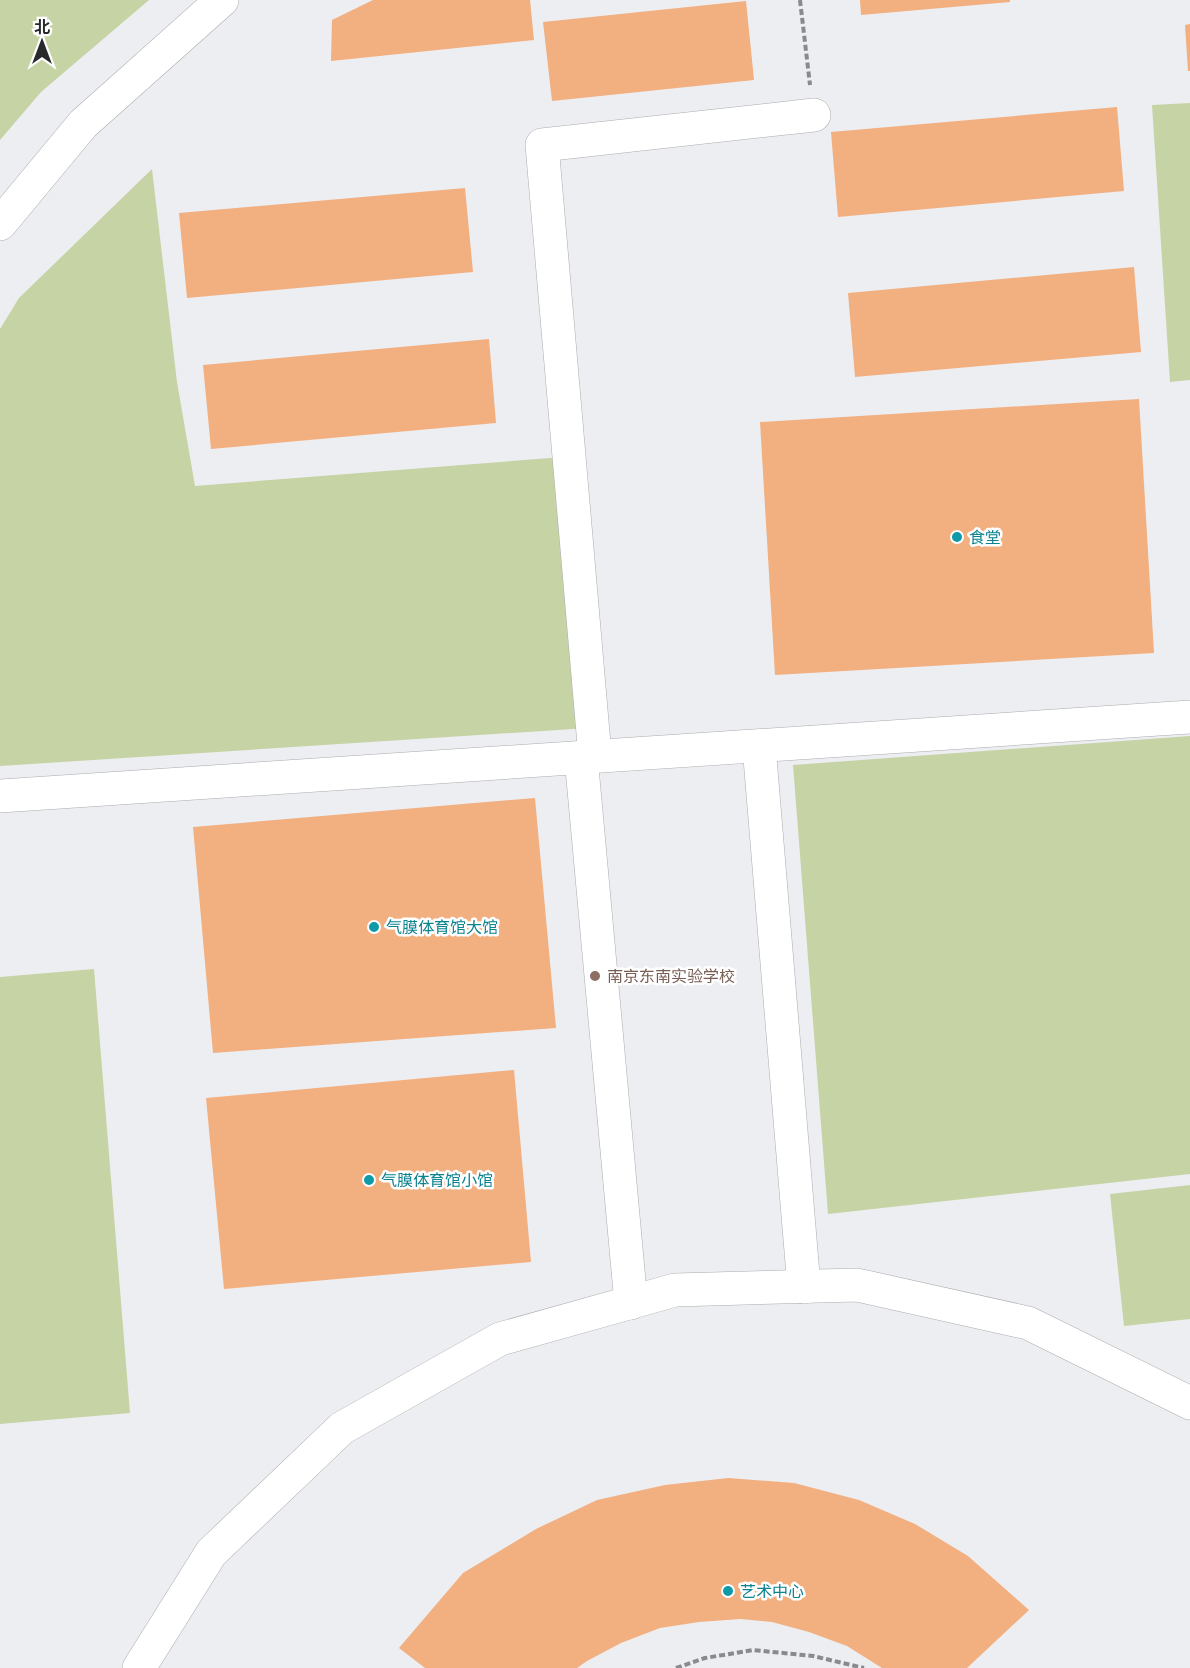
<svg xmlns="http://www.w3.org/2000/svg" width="1190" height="1668" font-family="'Work Sans','Noto Sans SC',sans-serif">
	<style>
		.green { fill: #c6d3a5 }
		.building { fill: #f2af80 }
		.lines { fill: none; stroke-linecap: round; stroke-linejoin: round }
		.minor-casing { stroke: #abacaf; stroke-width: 34 }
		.tertiary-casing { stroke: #abacaf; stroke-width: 34 }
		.path { stroke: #898a8c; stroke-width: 4; stroke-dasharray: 6 3; stroke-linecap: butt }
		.minor { stroke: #fff; stroke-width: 33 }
		.tertiary { stroke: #fff; stroke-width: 33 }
		.culture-dot { fill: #0f9aa8; stroke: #fff; stroke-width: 2 }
		.education-dot { fill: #8d6e63; stroke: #fff; stroke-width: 2 }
		.labels { text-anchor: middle; stroke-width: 5; stroke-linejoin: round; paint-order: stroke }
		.culture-label { font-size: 16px; fill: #0d838f; stroke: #fff; text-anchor: start }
		.education-label { font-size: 16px; fill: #785e54; stroke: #fff; text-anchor: start }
	</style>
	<rect width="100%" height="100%" fill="#edeef1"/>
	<g class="green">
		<polygon points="0,0 149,0 41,92 0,140"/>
		<polygon points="1190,103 1190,380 1170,382 1152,105"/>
		<polygon points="152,169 177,382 195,486 563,457 589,728 0,766 0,329 19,298"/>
		<polygon points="1190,736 1190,1174 828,1214 793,765"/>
		<polygon points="94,969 130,1413 0,1424 0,977"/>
		<polygon points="1190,1185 1190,1319 1124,1326 1110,1194"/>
	</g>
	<g class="building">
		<polygon points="373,0 530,0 534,40 331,61 332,20"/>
		<polygon points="860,0 1010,0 1010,2 861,15"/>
		<polygon points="746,1 754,80 552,101 543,22"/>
		<polygon points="1190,24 1190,71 1188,71 1185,25"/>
		<polygon points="1117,107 1124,191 838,217 831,132"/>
		<polygon points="465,188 473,272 187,298 179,213"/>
		<polygon points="1134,267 1141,352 855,377 848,293"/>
		<polygon points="489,339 496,423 211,449 203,365"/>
		<polygon points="1139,399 1154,653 775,675 760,422"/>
		<polygon points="535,798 556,1028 213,1053 193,827"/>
		<polygon points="514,1070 531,1262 224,1289 206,1098"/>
		<polygon points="728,1478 794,1483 859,1500 915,1524 968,1556 1029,1610 967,1668 882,1668 847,1646 809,1632 772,1622 741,1619 699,1622 660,1628 621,1643 587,1661 577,1668 425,1668 399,1648 463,1573 536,1529 597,1500 665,1485"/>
	</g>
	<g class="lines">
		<g class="minor-casing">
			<g id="minor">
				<polyline points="759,746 804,1287"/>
				<polyline points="595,756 542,145 814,115"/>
				<polyline points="581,757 631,1303"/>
				<polyline points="0,796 1190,717"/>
				<polyline points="139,1668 211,1553 342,1428 500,1339 675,1290 857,1285 1028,1323 1190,1403"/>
			</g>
		</g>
		<g class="tertiary-casing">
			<polyline id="tertiary" points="0,224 83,124 222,0"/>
		</g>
		<g class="path">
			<polyline points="800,0 810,85"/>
			<polyline points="676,1668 705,1658 753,1650 813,1656 864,1668"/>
		</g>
		<use href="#minor" class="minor"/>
		<use href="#tertiary" class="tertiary"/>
	</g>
	<g class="culture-dot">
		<circle cx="957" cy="537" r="6"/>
		<circle cx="374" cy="927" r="6"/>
		<circle cx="369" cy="1180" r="6"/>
		<circle cx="728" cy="1591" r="6"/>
	</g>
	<circle class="education-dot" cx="595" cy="976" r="6"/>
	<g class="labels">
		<g class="culture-label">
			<text x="969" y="543">食堂</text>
			<text x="386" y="933">气膜体育馆大馆</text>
			<text x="381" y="1186">气膜体育馆小馆</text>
			<text x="740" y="1597">艺术中心</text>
		</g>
		<g class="education-label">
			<text x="607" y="982">南京东南实验学校</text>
		</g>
	</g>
	<g transform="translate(42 42)" stroke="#ffffff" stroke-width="4.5" paint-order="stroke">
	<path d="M0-4.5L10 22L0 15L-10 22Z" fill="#28292a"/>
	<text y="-9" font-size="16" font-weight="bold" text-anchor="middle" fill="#28292a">北</text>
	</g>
</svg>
